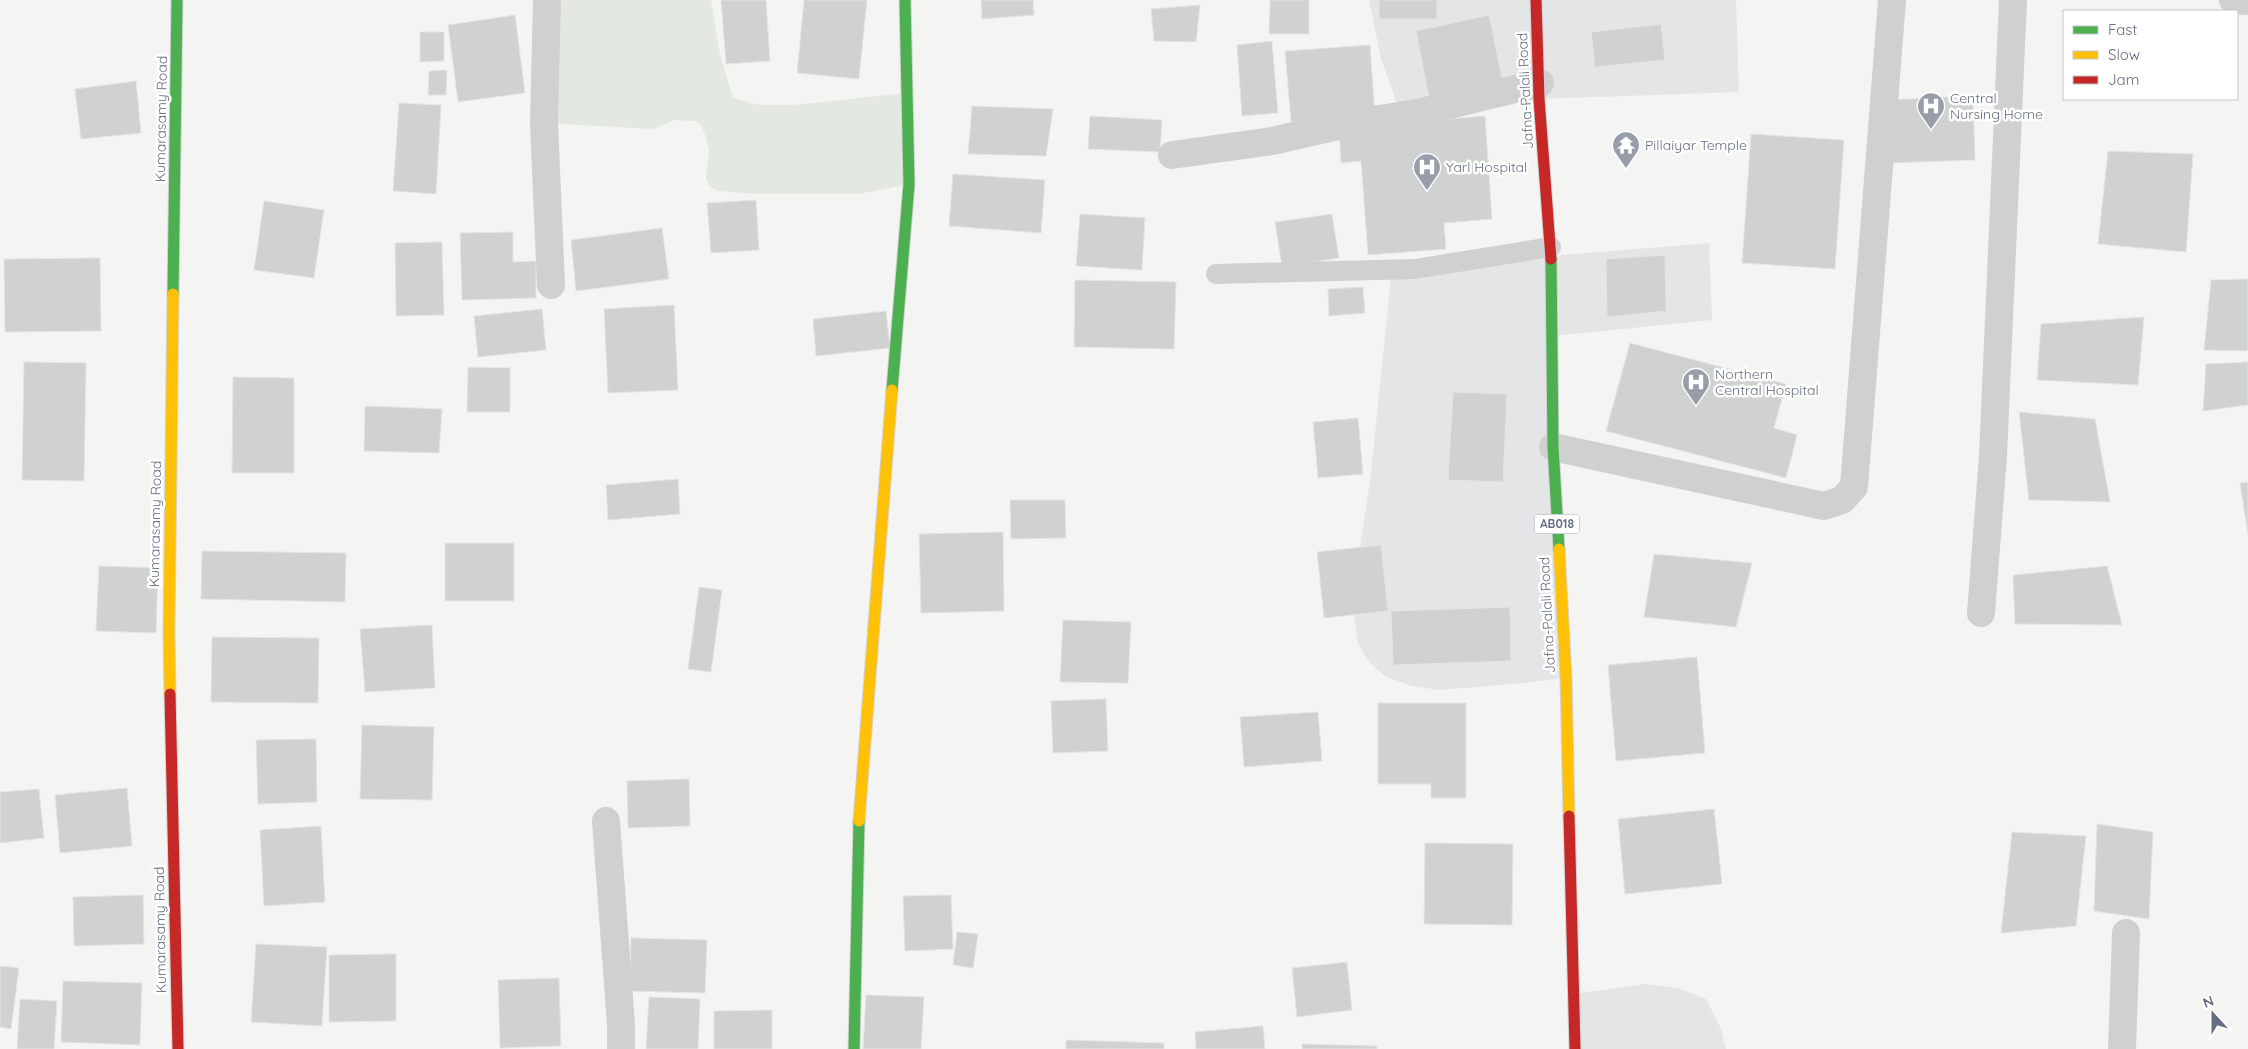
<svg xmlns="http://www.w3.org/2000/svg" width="2248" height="1049" font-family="Quicksand,sans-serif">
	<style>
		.built { fill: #e4e5e6 }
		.green { fill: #e3e8e1 }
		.building { fill: #d0d1d1; stroke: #e4e4e3 }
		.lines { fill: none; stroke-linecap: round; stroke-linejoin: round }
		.fast-casing { stroke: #d1d2d2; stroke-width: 13 }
		.slow-casing { stroke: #d1d2d2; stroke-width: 13 }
		.jam-casing { stroke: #d1d2d2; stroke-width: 13 }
		.lane { stroke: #cfd0d0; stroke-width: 20 }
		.street { stroke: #cfd0d0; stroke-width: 28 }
		.fast { stroke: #4caf50; stroke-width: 11 }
		.slow { stroke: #ffc107; stroke-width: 11 }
		.jam { stroke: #c62828; stroke-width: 11 }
		.labels { text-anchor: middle; stroke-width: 5; stroke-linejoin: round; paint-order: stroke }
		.shield { fill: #fff; stroke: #939aa8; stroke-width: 1 }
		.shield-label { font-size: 12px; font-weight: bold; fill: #656f83 }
		.street-label { font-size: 14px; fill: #656f83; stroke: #fff }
		.poi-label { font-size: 14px; fill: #656f83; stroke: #fff; text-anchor: start }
	</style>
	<rect width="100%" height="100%" fill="#f4f5f3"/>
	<g class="built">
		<polygon points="1369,0 1736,0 1739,92 1539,99 1399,109 1381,59"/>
		<polygon points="1709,243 1712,320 1553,336 1566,678 1524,683 1440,690 1411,686 1385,676 1370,663 1358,644 1352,598 1370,481 1392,269"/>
		<polygon points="1646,984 1678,988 1706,999 1721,1029 1726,1049 1575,1049 1573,994"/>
	</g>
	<polygon class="green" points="547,0 711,0 720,54 733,98 760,105 793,105 908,93 909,184 859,194 757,194 717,191 709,186 706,178 709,150 706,137 701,125 694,121 675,120 653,129 544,123"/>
	<g class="building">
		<polygon points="721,0 766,0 770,61 726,64"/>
		<polygon points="804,0 867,0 859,79 797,73"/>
		<polygon points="981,0 1033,0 1034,15 982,19"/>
		<polygon points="1270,0 1309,0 1309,34 1269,34"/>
		<rect x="1379" y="0" width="58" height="19"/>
		<polygon points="1200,5 1196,42 1154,41 1151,9"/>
		<polygon points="515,15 525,93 458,102 448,25"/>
		<polygon points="1489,15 1504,87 1430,103 1416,31"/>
		<polygon points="1661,24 1665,60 1595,67 1591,32"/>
		<polygon points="420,32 444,32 444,61 420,62"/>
		<polygon points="1272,41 1278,113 1242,116 1237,45"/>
		<polygon points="1370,45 1375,116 1291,122 1285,51"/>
		<polygon points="447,70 446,95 428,95 429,71"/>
		<polygon points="136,81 141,133 81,139 75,89"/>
		<polygon points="1973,96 1975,160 1889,163 1886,100"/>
		<polygon points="399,103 441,105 436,194 393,191"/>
		<polygon points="972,106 1053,109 1046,156 968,154"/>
		<polygon points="1090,116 1162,120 1160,152 1088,149"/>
		<polygon points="1485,116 1492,219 1444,223 1446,249 1368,255 1361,161 1341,163 1339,128"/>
		<polygon points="1751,134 1844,140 1835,269 1742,263"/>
		<polygon points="2108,151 2193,154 2186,252 2098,244"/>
		<polygon points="953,174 1045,180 1041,233 949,226"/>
		<polygon points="756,200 759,250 711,253 707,203"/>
		<polygon points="264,201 324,210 314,278 254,270"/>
		<polygon points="1080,214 1145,218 1142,270 1076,266"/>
		<polygon points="1332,214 1339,258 1282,267 1275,222"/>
		<polygon points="662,228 669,279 576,291 571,240"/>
		<polygon points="513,232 513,262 536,261 536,298 462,300 460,233"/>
		<polygon points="442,242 444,315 396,316 395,243"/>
		<polygon points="1665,255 1666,311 1607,317 1606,259"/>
		<polygon points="100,258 101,331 5,332 4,259"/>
		<polygon points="2248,279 2248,351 2204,350 2211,280"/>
		<polygon points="1075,280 1176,282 1174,349 1074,347"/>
		<polygon points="1363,287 1365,313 1329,316 1328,289"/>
		<polygon points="674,305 678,390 608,393 604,309"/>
		<polygon points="542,309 546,350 478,357 474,316"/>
		<polygon points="886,311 890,348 816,356 813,319"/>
		<polygon points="2144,317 2138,385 2037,380 2041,324"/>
		<polygon points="1630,343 1786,384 1774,428 1797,435 1786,478 1606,431"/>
		<polygon points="24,362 86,363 84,481 22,480"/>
		<polygon points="2248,362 2248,405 2203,411 2206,364"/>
		<polygon points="468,367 510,368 510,412 467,412"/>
		<polygon points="233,377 294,378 294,473 232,473"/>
		<polygon points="1453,392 1507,394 1503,482 1448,480"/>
		<polygon points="365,406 442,409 439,453 364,451"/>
		<polygon points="2019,412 2095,419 2110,502 2029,500"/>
		<polygon points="1358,418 1363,474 1318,478 1313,422"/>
		<polygon points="678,479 680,514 608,520 606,485"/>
		<polygon points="2248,482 2248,535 2240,483"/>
		<polygon points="1010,500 1065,500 1066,538 1011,539"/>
		<polygon points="1003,532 1004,611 921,613 919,534"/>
		<rect x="445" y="543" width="69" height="58"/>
		<polygon points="1381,545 1388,611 1324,618 1317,552"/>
		<polygon points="202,551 346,553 345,602 201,599"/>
		<polygon points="1654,554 1752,563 1736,627 1644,617"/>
		<polygon points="99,566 158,568 156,633 96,631"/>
		<polygon points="2107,566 2122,625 2015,624 2013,575"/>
		<polygon points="699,587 722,590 711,672 688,669"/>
		<polygon points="1510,607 1511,661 1393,665 1391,611"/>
		<polygon points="1063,620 1131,622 1128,683 1060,682"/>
		<polygon points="432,625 435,688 365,692 360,629"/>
		<polygon points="212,637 319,638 318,703 211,702"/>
		<polygon points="1697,657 1705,753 1616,761 1608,665"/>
		<polygon points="1106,699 1108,751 1053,753 1051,701"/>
		<polygon points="1378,703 1466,703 1466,798 1431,798 1431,784 1378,784"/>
		<polygon points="1318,712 1322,761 1244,767 1240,717"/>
		<polygon points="362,725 434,727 432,800 360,799"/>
		<polygon points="316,739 317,802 258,804 256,740"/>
		<polygon points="689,779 690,826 628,828 627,781"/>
		<polygon points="127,788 132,846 60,853 55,795"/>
		<polygon points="39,789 44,838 0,843 0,792"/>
		<polygon points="1714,809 1722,884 1625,894 1618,819"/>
		<polygon points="2097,824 2153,832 2149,919 2094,911"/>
		<polygon points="321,826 325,902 264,906 260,830"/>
		<polygon points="2012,832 2086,836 2076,926 2001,933"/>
		<polygon points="1425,843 1513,844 1512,925 1424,924"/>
		<polygon points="143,895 144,944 74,946 73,897"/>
		<polygon points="951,895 953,949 905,951 903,896"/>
		<polygon points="957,932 978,934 973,968 953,965"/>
		<polygon points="631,938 707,940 705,993 630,991"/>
		<polygon points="256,944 327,947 322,1026 251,1022"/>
		<polygon points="396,954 396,1021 329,1022 329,955"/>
		<polygon points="1347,962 1352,1010 1297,1017 1292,968"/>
		<polygon points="0,966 19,968 11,1029 0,1027"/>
		<polygon points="559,978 561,1046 500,1048 498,980"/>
		<polygon points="63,981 142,983 140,1045 61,1042"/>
		<polygon points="866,995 924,997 921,1049 863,1049"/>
		<polygon points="649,997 700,999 698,1049 646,1049"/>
		<polygon points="20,999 57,1001 54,1049 17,1049"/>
		<polygon points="772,1010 772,1049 714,1049 714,1011"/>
		<polygon points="1263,1026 1265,1049 1196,1049 1195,1032"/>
		<polygon points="1066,1040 1164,1043 1164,1049 1066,1049"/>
		<polygon points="1302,1044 1377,1046 1377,1049 1302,1049"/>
	</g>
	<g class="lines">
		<g class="fast-casing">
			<g id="fast">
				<polyline points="1551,259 1553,447 1559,549"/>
				<polyline points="173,294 177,0"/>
				<polyline points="892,390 909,184 905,0"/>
				<polyline points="854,1049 859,821"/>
			</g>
		</g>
		<g class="slow-casing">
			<g id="slow">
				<polyline points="1559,549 1566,678 1569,816"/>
				<polyline points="170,694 169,631 173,294"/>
				<polyline points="859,821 892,390"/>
			</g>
		</g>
		<g class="jam-casing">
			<g id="jam">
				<polyline points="1536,0 1539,99 1551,259"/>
				<polyline points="170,694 178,1049"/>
				<polyline points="1569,816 1575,1049"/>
			</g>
		</g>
		<polyline class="lane" points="1216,274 1415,269 1551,247"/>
		<g class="street">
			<polyline points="547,0 544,123 551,285"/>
			<polyline points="2233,0 2248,1"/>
			<polyline points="1172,155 1272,141 1342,125 1417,113 1540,83"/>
			<polyline points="1553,447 1824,506 1842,500 1854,487 1892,0"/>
			<polyline points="1981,613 1993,456 2013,0"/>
			<polyline points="606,821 621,1025 621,1049"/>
			<polyline points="2122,1049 2126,933"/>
		</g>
		<use href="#fast" class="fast"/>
		<use href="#slow" class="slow"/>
		<use href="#jam" class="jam"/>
	</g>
	<defs>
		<g id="hospital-pin" transform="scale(1.4375)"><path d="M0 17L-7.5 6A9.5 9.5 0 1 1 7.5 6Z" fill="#979eaa" stroke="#fff"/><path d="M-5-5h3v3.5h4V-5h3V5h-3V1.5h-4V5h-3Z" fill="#fff"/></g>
		<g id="temple-pin" transform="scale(1.4375)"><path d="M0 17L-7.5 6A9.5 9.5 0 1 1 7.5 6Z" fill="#979eaa" stroke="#fff"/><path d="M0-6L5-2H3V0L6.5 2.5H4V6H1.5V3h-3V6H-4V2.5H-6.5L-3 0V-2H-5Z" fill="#fff"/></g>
	</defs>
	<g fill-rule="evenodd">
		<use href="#hospital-pin" x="1931" y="106"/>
		<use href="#temple-pin" x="1626" y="145"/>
		<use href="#hospital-pin" x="1427" y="167"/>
		<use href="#hospital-pin" x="1696" y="382"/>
	</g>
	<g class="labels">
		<rect class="shield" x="1534.5" y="514.5" width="45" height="19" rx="4"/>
		<g class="shield-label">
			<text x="1557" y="528">AB018</text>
		</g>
		<g class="street-label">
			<text transform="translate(1525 91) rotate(-93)" y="5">Jafna-Palali Road</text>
			<text transform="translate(161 119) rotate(-89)" y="5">Kumarasamy Road</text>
			<text transform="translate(155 524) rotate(-89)" y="5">Kumarasamy Road</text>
			<text transform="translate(1547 615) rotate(-93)" y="5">Jafna-Palali Road</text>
			<text transform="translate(160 930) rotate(-91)" y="5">Kumarasamy Road</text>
		</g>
		<g class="poi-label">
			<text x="1950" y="103">Central<tspan x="1950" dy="16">Nursing Home</tspan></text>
			<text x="1645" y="150">Pillaiyar Temple</text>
			<text x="1446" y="172">Yarl Hospital</text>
			<text x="1715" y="379">Northern<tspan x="1715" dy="16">Central Hospital</tspan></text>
		</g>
	</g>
	<rect x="2063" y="10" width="175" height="90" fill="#ffffff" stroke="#c1c5cd"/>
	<rect x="2073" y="26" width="25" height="8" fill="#4caf50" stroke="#c1c5cd"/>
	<text x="2108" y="35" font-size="15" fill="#656f83">Fast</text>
	<rect x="2073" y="51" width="25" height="8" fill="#ffc107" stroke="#c1c5cd"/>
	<text x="2108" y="60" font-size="15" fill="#656f83">Slow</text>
	<rect x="2073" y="76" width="25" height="8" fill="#c62828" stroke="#c1c5cd"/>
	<text x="2108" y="85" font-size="15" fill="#656f83">Jam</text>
	<g transform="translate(2213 1014) rotate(339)" stroke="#ffffff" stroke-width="4" paint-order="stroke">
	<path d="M0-4L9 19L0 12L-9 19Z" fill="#656f83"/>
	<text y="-8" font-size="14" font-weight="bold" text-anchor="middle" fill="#656f83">N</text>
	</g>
</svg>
